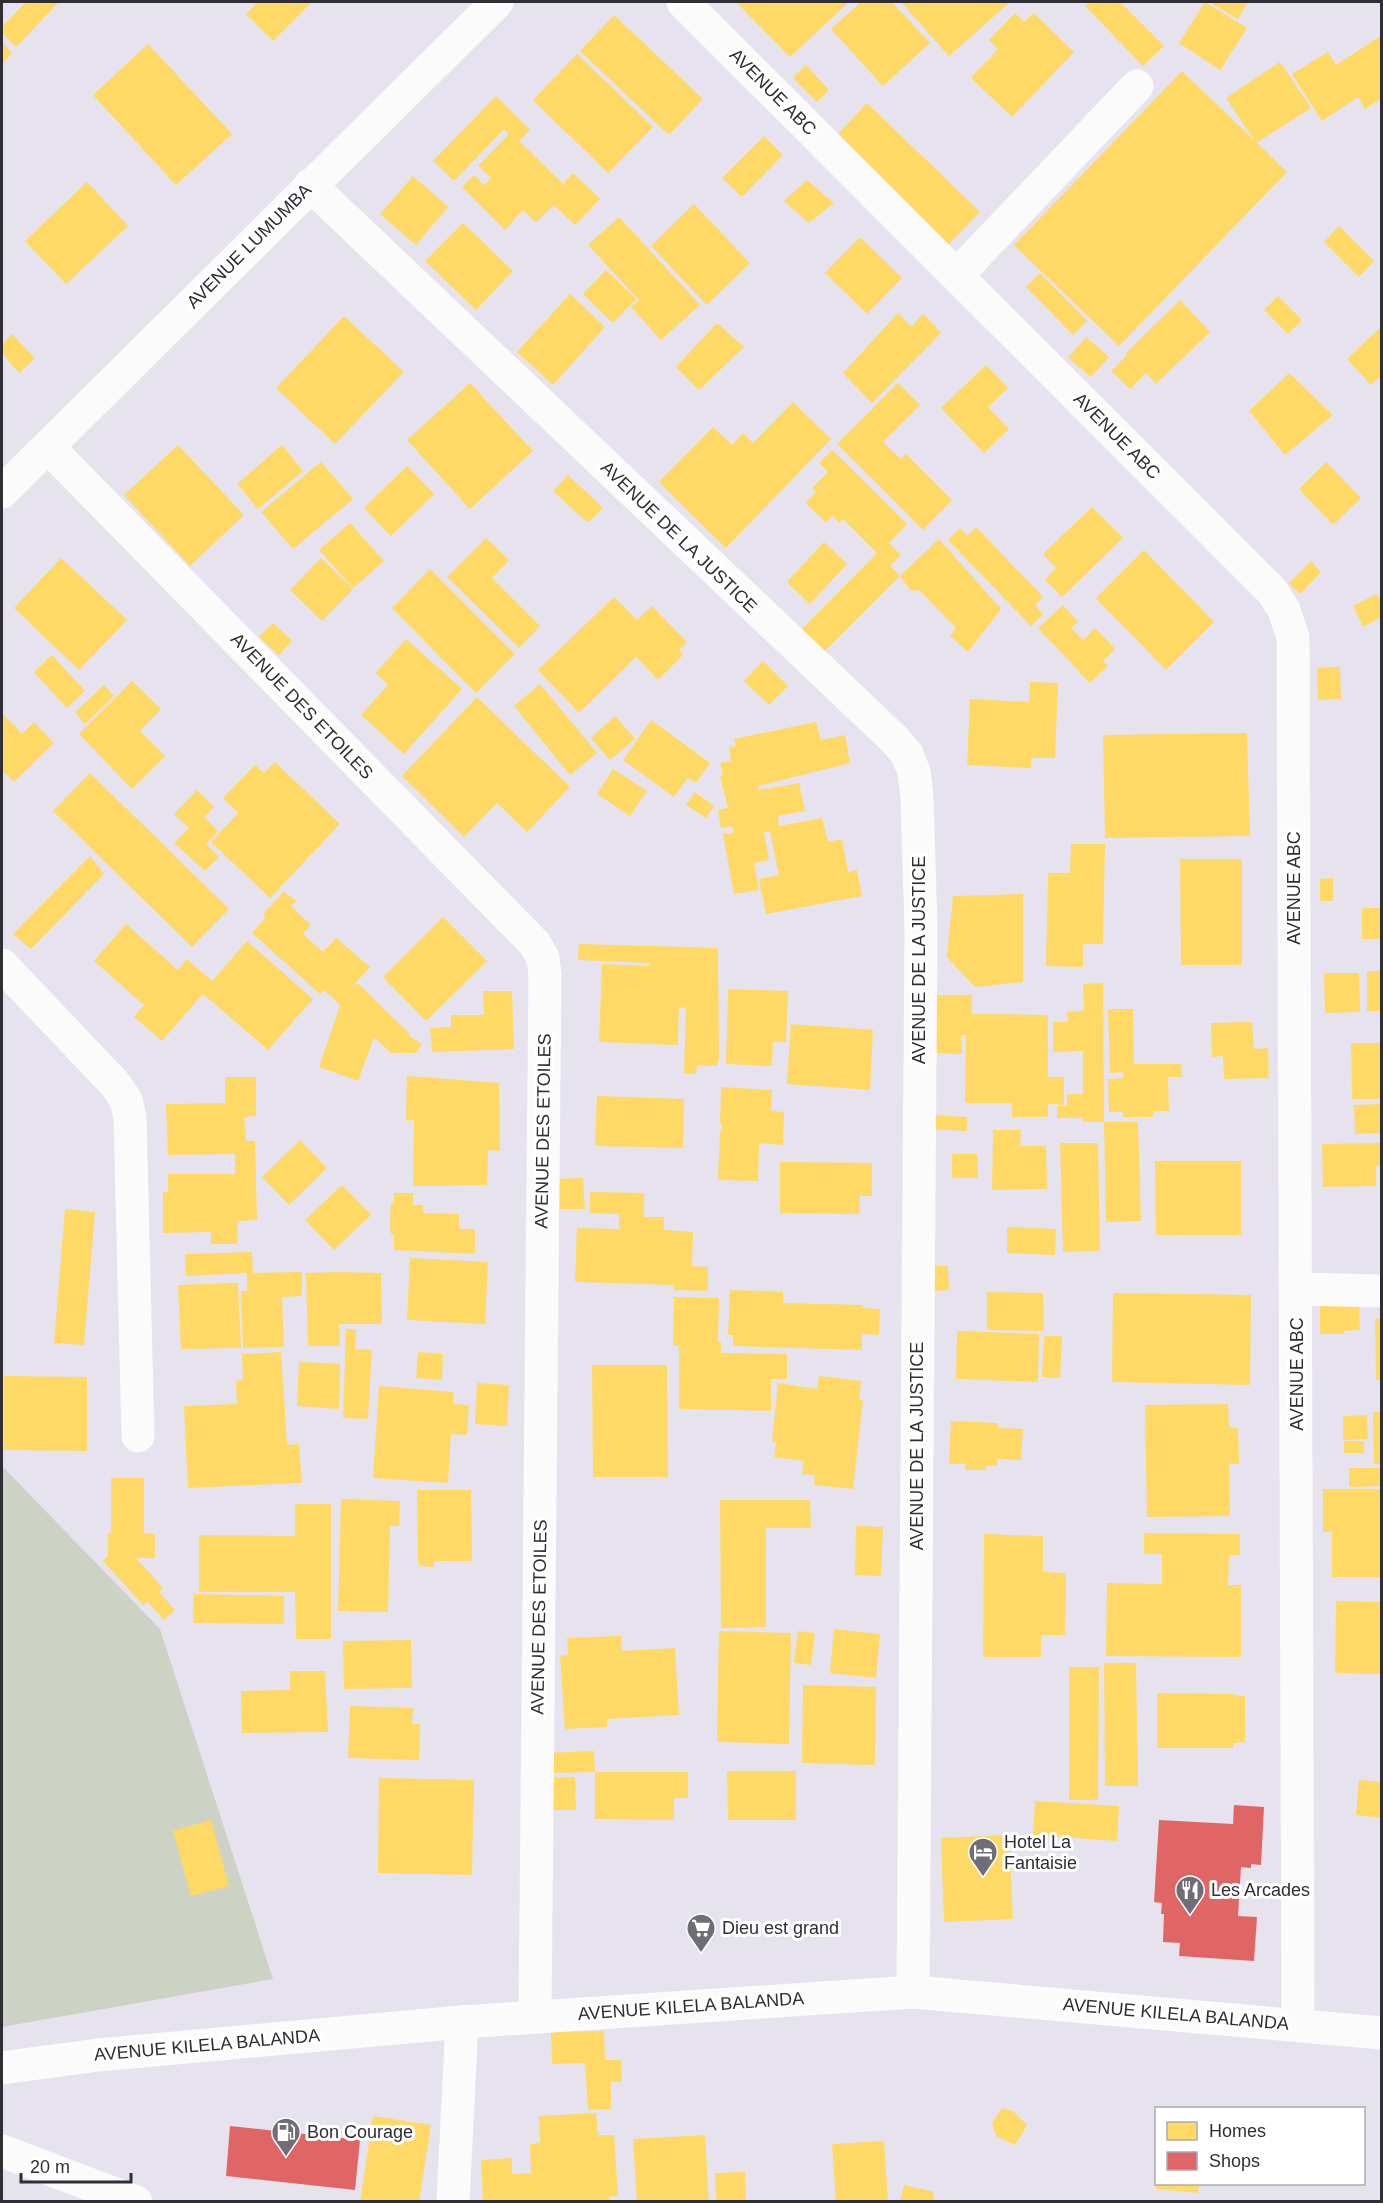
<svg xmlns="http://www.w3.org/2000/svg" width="1383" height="2203" font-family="Helvetica,sans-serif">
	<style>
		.green { fill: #ccd3c5 }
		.homes { fill: #ffd966 }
		.shops { fill: #e06666 }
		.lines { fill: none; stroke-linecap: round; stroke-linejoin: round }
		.minor { stroke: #fbfbfc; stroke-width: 33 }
		.major { stroke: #fbfbfc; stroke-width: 33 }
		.highway { stroke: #fbfbfc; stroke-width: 33 }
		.labels { text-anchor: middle; stroke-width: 6; stroke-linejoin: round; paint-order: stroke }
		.street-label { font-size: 18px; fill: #302e35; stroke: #fff }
		.poi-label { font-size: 18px; fill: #302e35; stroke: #fff; text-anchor: start }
	</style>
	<rect width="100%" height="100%" fill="#e6e3ee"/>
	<polygon class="green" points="2,1466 160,1629 273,1979 2,2027"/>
	<g class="homes">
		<polygon points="26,2 59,2 16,47 2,33 2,27"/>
		<polygon points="253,2 312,2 273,41 246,14 256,4"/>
		<polygon points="736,2 849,2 790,57"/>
		<polygon points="861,2 892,2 930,43 883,86 831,29"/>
		<polygon points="901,2 1010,2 949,56"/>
		<polygon points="1090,2 1120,2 1164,46 1143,66 1085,6"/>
		<polygon points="1205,2 1247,28 1220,70 1179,43"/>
		<polygon points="1209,2 1248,2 1238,19"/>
		<polygon points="1015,13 1024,22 1034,13 1074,52 1012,117 971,78 998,49 989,40"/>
		<polygon points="614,15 703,99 669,135 580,51"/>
		<polygon points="1382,35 1382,98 1365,109 1358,97 1322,121 1292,74 1328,52 1336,65"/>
		<polygon points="2,42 12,53 2,64"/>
		<polygon points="148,44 232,134 176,185 93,95"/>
		<polygon points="577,54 653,127 608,173 533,100"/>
		<polygon points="1280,62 1311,108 1256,143 1226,98"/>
		<polygon points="806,65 829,90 817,102 793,78"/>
		<polygon points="1182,71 1287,172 1119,346 1014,245"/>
		<polygon points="496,96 530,130 519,141 563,184 573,173 600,199 575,225 554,205 536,222 523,210 505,230 462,187 474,175 484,185 491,178 478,166 509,134 504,129 454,181 433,161"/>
		<polygon points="867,103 980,212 947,246 835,137"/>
		<polygon points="764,136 783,155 742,197 722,178"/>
		<polygon points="413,176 448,207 416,245 380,214"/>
		<polygon points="807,180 834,203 809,223 784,201"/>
		<polygon points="87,182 128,226 66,284 25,241"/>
		<polygon points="694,204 750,263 707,305 651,246"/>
		<polygon points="619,217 700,305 661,340 631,307 639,300 588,245"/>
		<polygon points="463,223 513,271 476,310 425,261"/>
		<polygon points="1339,226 1374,261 1359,277 1324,242"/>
		<polygon points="860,237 902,278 867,314 825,273"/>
		<polygon points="606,270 636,299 613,323 583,294"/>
		<polygon points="1040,273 1087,321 1073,335 1026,287"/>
		<polygon points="570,294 605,327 553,385 517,352"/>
		<polygon points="1278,296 1302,320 1288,334 1264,310"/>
		<polygon points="1180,300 1210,332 1156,384 1146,373 1130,389 1111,371 1127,355 1126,353"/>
		<polygon points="898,313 911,327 923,314 941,333 872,403 843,373"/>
		<polygon points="344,316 404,372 335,444 276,388"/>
		<polygon points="717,323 744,347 699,390 676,367"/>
		<polygon points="1382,326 1382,375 1371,385 1347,359"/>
		<polygon points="12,334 35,358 19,373 2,353 2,345"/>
		<polygon points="1086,337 1109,357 1091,377 1068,358"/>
		<polygon points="986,365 1008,388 988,407 1009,429 984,453 941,408"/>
		<polygon points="1289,373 1333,415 1285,455 1249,411"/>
		<polygon points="470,383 533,451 470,509 407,440"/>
		<polygon points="898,383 920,405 883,442 901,459 906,454 952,500 923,530 837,444"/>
		<polygon points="793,402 831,439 726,548 659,482 713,427 732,445 743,433 753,443"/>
		<polygon points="178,445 244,515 190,566 124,495"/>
		<polygon points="282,445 303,471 258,509 237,484"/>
		<polygon points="832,450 907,524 889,543 901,555 890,566 900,576 822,654 800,631 877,553 843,519 839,523 832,515 826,523 806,503 816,492 812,488 828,472 819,463"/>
		<polygon points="321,462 353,499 293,549 261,512"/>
		<polygon points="1326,462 1361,498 1333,525 1299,489"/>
		<polygon points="407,466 434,494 391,536 364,508"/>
		<polygon points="568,475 603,508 588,523 553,491"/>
		<polygon points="1092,507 1123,538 1062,597 1045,580 1056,568 1043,554"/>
		<polygon points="350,523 384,561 353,588 319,550"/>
		<polygon points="976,527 1043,597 1035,605 1043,614 1031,626 948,540 960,528 967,536"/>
		<polygon points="486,538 509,560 492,578 540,626 519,648 447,577"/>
		<polygon points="939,539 1001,609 968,652 950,636 956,628 919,590 911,591 900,576"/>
		<polygon points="824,542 847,564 810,604 787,582"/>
		<polygon points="1144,550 1214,622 1166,670 1096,598"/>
		<polygon points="61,558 127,620 79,670 14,608"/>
		<polygon points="321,558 353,589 322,621 290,590"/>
		<polygon points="1311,561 1321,572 1300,594 1289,583"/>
		<polygon points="430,569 515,654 476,693 392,608"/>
		<polygon points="1377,594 1382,603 1382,617 1363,627 1353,606"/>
		<polygon points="614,597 637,620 652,606 687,642 679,650 683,655 658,680 636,657 579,713 538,670"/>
		<polygon points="1063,605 1078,622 1071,628 1083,640 1095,628 1115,649 1103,661 1108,666 1090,683 1038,628"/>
		<polygon points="273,623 292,641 279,655 259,637"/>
		<polygon points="406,639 462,689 404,754 361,715 388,685 376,673"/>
		<polygon points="52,655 85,691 67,708 34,672"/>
		<polygon points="763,661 788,686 769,705 744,681"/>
		<polygon points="1340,667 1341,699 1318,700 1317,668"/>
		<polygon points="132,681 161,709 140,731 165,756 132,789 79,734"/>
		<polygon points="1030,682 1058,683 1055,758 1031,758 1031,768 967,765 970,699 1029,702"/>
		<polygon points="540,684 597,753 570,775 514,706"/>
		<polygon points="104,685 114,696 85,724 75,712"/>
		<polygon points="477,697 570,787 527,832 497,803 464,837 402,776"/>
		<polygon points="2,713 22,734 34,722 54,743 14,782 2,770"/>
		<polygon points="615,716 635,739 610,760 591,738"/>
		<polygon points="651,720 710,763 696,783 688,778 674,797 623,760"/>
		<polygon points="816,722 821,740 845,735 850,763 758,786 759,790 799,783 805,811 778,816 779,826 822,818 828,842 842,839 848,872 857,870 862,896 766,914 759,879 779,875 770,831 764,832 769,860 754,863 759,890 734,894 723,834 734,833 732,826 721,828 718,810 728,808 720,776 723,775 720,763 731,761 729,747 736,746 734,739"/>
		<polygon points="1247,733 1250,836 1105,838 1103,735"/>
		<polygon points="275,762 340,824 270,898 211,842 238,813 223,798 255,765 264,773"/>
		<polygon points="613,769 647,791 630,816 597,794"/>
		<polygon points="90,773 229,909 192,947 53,811"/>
		<polygon points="197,790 214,807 204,817 218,831 206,844 219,857 205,871 174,843 189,828 174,814"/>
		<polygon points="695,792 714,806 706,818 686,805"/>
		<polygon points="1071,844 1105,844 1103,944 1083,944 1083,967 1046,966 1048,873 1070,873"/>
		<polygon points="90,856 104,874 31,949 13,934"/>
		<polygon points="1180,859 1242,859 1242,965 1181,965"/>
		<polygon points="1333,878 1333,901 1320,901 1320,879"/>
		<polygon points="284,891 296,901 291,906 311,925 303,934 323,952 336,938 370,967 351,988 357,983 410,1034 408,1035 422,1044 416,1053 391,1053 374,1037 358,1081 319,1067 340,1006 342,1007 324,990 320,994 252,933 266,917 263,914"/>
		<polygon points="1023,894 1023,982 975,987 947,957 953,896"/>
		<rect x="1362" y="908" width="20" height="31"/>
		<polygon points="443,917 487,961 426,1021 383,977"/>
		<polygon points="126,924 178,970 187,959 212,981 247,941 313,999 268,1050 203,994 162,1041 134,1017 144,1005 94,961"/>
		<polygon points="579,944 718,948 719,1058 717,1066 697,1065 696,1074 684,1073 686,1008 679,1007 678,1045 599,1042 602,964 650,966 650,963 578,960"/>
		<rect x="1367" y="971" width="15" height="40"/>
		<polygon points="1324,973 1359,973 1360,1012 1325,1013"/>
		<polygon points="1103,983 1104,1122 1083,1122 1083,1118 1057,1118 1057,1106 1067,1106 1067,1094 1083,1094 1083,1051 1053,1052 1053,1022 1068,1022 1067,1012 1084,1011 1083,984"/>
		<polygon points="728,989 788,991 786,1042 773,1042 772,1066 726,1064"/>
		<polygon points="483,991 512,991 514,1049 432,1052 430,1028 451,1027 451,1015 484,1015"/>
		<polygon points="934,995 972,995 972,1014 1048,1015 1048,1077 1064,1077 1064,1105 1048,1104 1048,1117 1012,1117 1012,1103 965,1103 966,1035 961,1035 962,1054 934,1053"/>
		<polygon points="1108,1009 1133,1009 1134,1064 1181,1064 1182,1077 1168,1077 1169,1111 1153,1111 1153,1117 1123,1117 1123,1112 1109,1112 1108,1079 1124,1078 1123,1072 1110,1073"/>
		<polygon points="1252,1022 1254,1049 1268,1048 1269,1078 1224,1079 1223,1056 1212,1057 1211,1023"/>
		<polygon points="791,1024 873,1030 870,1090 787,1084"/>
		<polygon points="1351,1043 1382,1043 1382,1099 1352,1099"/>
		<polygon points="407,1076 499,1083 500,1151 488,1150 487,1185 413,1186 414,1120 406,1121"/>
		<polygon points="225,1077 256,1077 256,1116 244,1117 246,1141 255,1141 257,1220 238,1221 237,1244 211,1244 211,1232 163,1233 163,1192 168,1192 168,1174 235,1174 235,1154 168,1155 166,1104 225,1103"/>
		<polygon points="721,1087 772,1090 771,1111 784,1112 783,1145 759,1143 758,1181 718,1180 720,1131 722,1131 722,1123 720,1123"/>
		<polygon points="597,1096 684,1099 683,1148 595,1146"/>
		<polygon points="1382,1104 1382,1133 1355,1134 1354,1105"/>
		<polygon points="931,1115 967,1117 967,1131 931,1129"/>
		<polygon points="1104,1122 1138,1122 1141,1221 1106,1222"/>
		<polygon points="993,1130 1021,1130 1020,1146 1046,1146 1047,1189 992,1190"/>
		<polygon points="300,1140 327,1168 289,1205 262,1177"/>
		<polygon points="1060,1143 1098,1143 1100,1251 1063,1252"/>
		<polygon points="1382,1143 1382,1166 1376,1166 1376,1186 1323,1187 1322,1144"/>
		<polygon points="952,1154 977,1154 978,1178 952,1178"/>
		<polygon points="1155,1161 1241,1161 1241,1235 1156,1235"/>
		<polygon points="780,1162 872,1163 872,1196 860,1196 859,1214 780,1213"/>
		<polygon points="583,1178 585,1209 557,1209 556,1179"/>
		<polygon points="342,1185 371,1215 334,1250 305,1220"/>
		<polygon points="590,1192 644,1193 644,1217 664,1217 664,1230 693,1232 692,1266 708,1267 708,1291 674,1290 674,1285 575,1282 577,1228 619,1229 619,1214 590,1213"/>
		<polygon points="394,1193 413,1193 413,1205 423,1205 423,1213 459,1214 459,1229 475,1229 475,1254 394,1250 394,1235 391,1234 390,1225 391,1203 394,1203"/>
		<polygon points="65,1209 95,1212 84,1345 54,1343"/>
		<polygon points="1007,1227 1056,1229 1055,1255 1007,1253"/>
		<polygon points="252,1252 253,1273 302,1272 302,1296 282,1297 284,1347 243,1348 241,1291 247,1291 247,1273 186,1276 185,1254"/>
		<polygon points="410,1258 488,1262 485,1324 407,1320"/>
		<polygon points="933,1266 948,1266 949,1290 934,1291"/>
		<polygon points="338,1272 381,1273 382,1324 339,1324 340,1346 308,1346 306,1273"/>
		<polygon points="238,1283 241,1348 181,1349 178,1285"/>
		<polygon points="730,1290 783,1292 783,1303 863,1305 862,1308 880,1309 879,1335 862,1334 862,1350 733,1346 733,1335 728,1335"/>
		<polygon points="987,1292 1043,1293 1044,1331 987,1330"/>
		<polygon points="1113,1293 1251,1295 1250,1385 1112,1382"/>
		<polygon points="674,1297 719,1298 718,1342 721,1342 721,1353 787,1354 787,1379 771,1379 771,1411 679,1409 679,1346 673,1346"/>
		<polygon points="1320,1304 1359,1306 1360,1330 1344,1331 1344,1334 1320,1334"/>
		<polygon points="1382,1318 1382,1380 1376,1380 1375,1319"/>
		<polygon points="346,1329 356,1329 355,1349 372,1350 368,1419 343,1418"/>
		<polygon points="957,1331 1039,1334 1038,1382 956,1379"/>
		<polygon points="1044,1336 1062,1336 1060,1378 1042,1377"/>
		<polygon points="281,1352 287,1445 299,1444 302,1483 188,1488 184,1406 237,1404 236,1381 243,1380 242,1354"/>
		<polygon points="418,1352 443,1354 442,1380 416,1378"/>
		<polygon points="299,1362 340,1364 339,1409 297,1406"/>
		<polygon points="592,1365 667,1365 668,1477 593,1477"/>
		<polygon points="4,1376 87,1377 87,1451 4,1450"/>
		<polygon points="819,1376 861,1381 859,1400 863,1400 853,1489 814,1485 815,1475 802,1474 804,1461 774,1457 776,1442 772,1442 778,1383 817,1389"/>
		<polygon points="477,1383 509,1385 507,1426 475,1424"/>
		<polygon points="379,1386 454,1392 453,1404 469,1405 467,1435 451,1434 448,1483 373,1478"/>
		<polygon points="1228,1404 1229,1427 1238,1428 1239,1464 1229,1464 1230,1516 1147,1517 1145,1405"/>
		<polygon points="1373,1412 1382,1412 1382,1464 1374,1464"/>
		<polygon points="1367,1415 1368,1439 1343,1440 1343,1416"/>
		<polygon points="951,1421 998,1423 998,1428 1023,1429 1021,1460 997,1459 997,1466 987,1465 986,1470 965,1470 965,1464 949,1464"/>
		<rect x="1344" y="1441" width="20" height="12"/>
		<polygon points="1349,1468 1382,1468 1382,1486 1349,1487"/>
		<polygon points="111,1478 144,1478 144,1533 155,1534 155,1558 136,1558 163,1588 159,1592 175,1610 164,1620 148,1602 143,1605 103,1561 108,1556 108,1533 111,1533"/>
		<polygon points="1323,1489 1382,1489 1382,1577 1332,1577 1332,1532 1323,1532"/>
		<polygon points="417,1490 471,1490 472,1561 434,1561 434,1567 420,1566 418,1561"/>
		<polygon points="341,1499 400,1501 399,1526 390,1526 388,1612 338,1611"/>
		<polygon points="720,1500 810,1500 811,1528 766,1528 766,1627 721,1628"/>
		<polygon points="295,1504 331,1504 331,1639 296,1639 295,1592 199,1592 199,1535 295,1536"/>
		<polygon points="856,1526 883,1527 881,1576 855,1575"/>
		<polygon points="1144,1533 1240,1534 1240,1555 1229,1555 1228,1585 1241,1585 1241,1657 1106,1656 1107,1583 1162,1584 1162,1554 1144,1554"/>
		<polygon points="984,1534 1043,1536 1043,1572 1066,1573 1065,1635 1041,1635 1041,1657 983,1657"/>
		<polygon points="194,1594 284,1596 284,1624 193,1623"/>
		<polygon points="1336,1601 1382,1602 1382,1674 1335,1673"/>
		<polygon points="834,1629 880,1634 876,1678 830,1673"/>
		<polygon points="719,1631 791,1633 789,1744 717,1742"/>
		<polygon points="798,1631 815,1633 811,1665 794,1663"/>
		<polygon points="621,1636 622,1651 675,1648 679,1715 607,1719 607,1727 565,1729 560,1656 568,1655 567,1638"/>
		<polygon points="411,1640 412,1688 344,1689 343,1641"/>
		<polygon points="1104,1663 1136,1663 1138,1786 1105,1786"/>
		<polygon points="1069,1667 1099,1667 1098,1800 1069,1800"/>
		<polygon points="290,1671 325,1671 328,1732 242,1733 241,1691 290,1690"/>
		<polygon points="803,1685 876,1687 875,1765 802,1763"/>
		<polygon points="1157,1693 1234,1694 1233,1695 1245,1696 1245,1742 1233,1743 1234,1748 1157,1748"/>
		<polygon points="350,1706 413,1708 412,1724 420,1724 419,1760 348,1758"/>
		<polygon points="594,1751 595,1772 688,1772 688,1798 674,1798 674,1820 595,1819 595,1772 548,1773 547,1753"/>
		<polygon points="727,1771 796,1771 796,1820 728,1820"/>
		<polygon points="575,1777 576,1810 543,1810 542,1778"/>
		<polygon points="379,1778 474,1780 472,1875 378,1873"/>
		<polygon points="1359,1780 1382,1782 1382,1818 1356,1815"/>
		<polygon points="1035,1801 1119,1806 1117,1841 1033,1835"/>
		<polygon points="211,1820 229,1886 191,1896 173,1831"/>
		<polygon points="1009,1835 1013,1919 944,1922 941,1838"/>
		<polygon points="604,2031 605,2060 621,2060 622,2082 611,2082 611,2109 588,2110 585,2063 552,2064 551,2032"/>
		<polygon points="1002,2108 1013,2111 1027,2125 1015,2145 996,2136 992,2123"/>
		<polygon points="596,2113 598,2135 614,2135 618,2196 609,2197 609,2202 483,2202 481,2160 512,2158 512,2174 531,2173 530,2144 540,2143 539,2116"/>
		<polygon points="373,2116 431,2125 419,2202 360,2202"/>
		<polygon points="705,2135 709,2202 637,2202 633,2139"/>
		<polygon points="884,2141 888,2202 836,2202 832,2144"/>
		<polygon points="745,2172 746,2202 716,2202 715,2173"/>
		<polygon points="1156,2184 1199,2184 1198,2193 1156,2189"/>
		<polygon points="904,2185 934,2192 933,2202 900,2202"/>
	</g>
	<g class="shops">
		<polygon points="1234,1805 1264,1807 1261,1865 1251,1864 1251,1868 1241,1867 1238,1916 1257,1917 1254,1961 1179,1956 1180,1943 1163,1942 1164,1914 1161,1914 1162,1903 1154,1902 1159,1820 1233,1824"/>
		<polygon points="230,2126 360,2140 355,2190 226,2176"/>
	</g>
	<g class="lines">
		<g class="minor">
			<polyline points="683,2 1272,591 1284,610 1293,637 1298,2024"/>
			<polyline points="310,185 894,739 907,754 914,772 917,796 921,929 913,1992"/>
			<polyline points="957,275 1137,86"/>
			<polyline points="48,447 535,944 543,958 545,975 535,2016"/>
			<polyline points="2,965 115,1084 126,1100 130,1117 138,1436"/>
			<polyline points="1297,1289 1382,1291"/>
			<polyline points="2,2151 136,2202"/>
			<polyline points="453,2202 462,2022"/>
		</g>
		<polyline class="major" points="2,2068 98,2055 462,2022 913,1992 1382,2033"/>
		<polyline class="highway" points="2,492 497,2"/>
	</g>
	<defs>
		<g id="hotel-pin" transform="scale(1.5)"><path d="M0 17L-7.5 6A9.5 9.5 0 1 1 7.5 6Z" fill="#706d76" stroke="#fff"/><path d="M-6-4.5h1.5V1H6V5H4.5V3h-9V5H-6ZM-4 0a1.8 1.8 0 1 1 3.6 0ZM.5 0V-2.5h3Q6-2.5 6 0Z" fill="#fff"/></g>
		<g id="restaurant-pin" transform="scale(1.5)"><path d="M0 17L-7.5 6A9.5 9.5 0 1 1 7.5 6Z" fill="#706d76" stroke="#fff"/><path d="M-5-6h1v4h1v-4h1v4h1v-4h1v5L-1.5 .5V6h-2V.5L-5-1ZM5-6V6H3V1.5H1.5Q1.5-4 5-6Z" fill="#fff"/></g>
		<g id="supermarket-pin" transform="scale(1.5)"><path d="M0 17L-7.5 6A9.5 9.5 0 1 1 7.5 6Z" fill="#706d76" stroke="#fff"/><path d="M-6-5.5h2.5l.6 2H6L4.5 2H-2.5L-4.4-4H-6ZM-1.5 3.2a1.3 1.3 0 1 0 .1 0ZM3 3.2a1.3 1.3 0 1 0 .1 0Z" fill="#fff"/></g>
		<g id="fuel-pin" transform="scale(1.5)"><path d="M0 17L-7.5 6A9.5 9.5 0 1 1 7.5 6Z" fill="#706d76" stroke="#fff"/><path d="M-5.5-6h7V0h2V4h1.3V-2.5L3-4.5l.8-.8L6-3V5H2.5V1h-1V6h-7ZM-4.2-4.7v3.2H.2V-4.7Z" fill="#fff"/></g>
	</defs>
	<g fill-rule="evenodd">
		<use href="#hotel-pin" x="983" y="1852"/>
		<use href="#restaurant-pin" x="1190" y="1890"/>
		<use href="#supermarket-pin" x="701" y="1928"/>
		<use href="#fuel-pin" x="286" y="2132"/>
	</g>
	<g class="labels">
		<g class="street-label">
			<text transform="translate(773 92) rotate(45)" y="6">AVENUE ABC</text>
			<text transform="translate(249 246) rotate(-45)" y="6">AVENUE LUMUMBA</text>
			<text transform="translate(1117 436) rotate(45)" y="6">AVENUE ABC</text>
			<text transform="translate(679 537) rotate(44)" y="6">AVENUE DE LA JUSTICE</text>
			<text transform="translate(302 706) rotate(46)" y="6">AVENUE DES ETOILES</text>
			<text transform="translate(1294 888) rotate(-90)" y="6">AVENUE ABC</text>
			<text transform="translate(919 960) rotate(-90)" y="6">AVENUE DE LA JUSTICE</text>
			<text transform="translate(543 1131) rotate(-89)" y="6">AVENUE DES ETOILES</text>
			<text transform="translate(1297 1374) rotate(-90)" y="6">AVENUE ABC</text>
			<text transform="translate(917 1446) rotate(-90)" y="6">AVENUE DE LA JUSTICE</text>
			<text transform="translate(539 1617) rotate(-89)" y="6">AVENUE DES ETOILES</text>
			<text transform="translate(691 2006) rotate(-4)" y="6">AVENUE KILELA BALANDA</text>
			<text transform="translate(1176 2014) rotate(5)" y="6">AVENUE KILELA BALANDA</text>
			<text transform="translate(207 2045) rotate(-5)" y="6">AVENUE KILELA BALANDA</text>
		</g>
		<g class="poi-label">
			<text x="1004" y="1848">Hotel La<tspan x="1004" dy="21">Fantaisie</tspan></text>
			<text x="1211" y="1896">Les Arcades</text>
			<text x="722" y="1934">Dieu est grand</text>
			<text x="307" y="2138">Bon Courage</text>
		</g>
	</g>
	<rect width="1383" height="2203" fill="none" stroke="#302e35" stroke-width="6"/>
	<rect x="1155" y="2107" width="210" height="78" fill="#ffffff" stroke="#acabae" stroke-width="1.5"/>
	<rect x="1167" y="2122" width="30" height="18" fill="#ffd966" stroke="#acabae" stroke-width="1.5"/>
	<text x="1209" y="2137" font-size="18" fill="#302e35">Homes</text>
	<rect x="1167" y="2152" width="30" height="18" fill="#e06666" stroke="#acabae" stroke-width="1.5"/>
	<text x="1209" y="2167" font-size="18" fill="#302e35">Shops</text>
	<path d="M21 2173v9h110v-9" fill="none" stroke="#302e35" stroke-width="3"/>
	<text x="30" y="2173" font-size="18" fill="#302e35" stroke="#ffffff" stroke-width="4.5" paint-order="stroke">20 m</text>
</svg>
